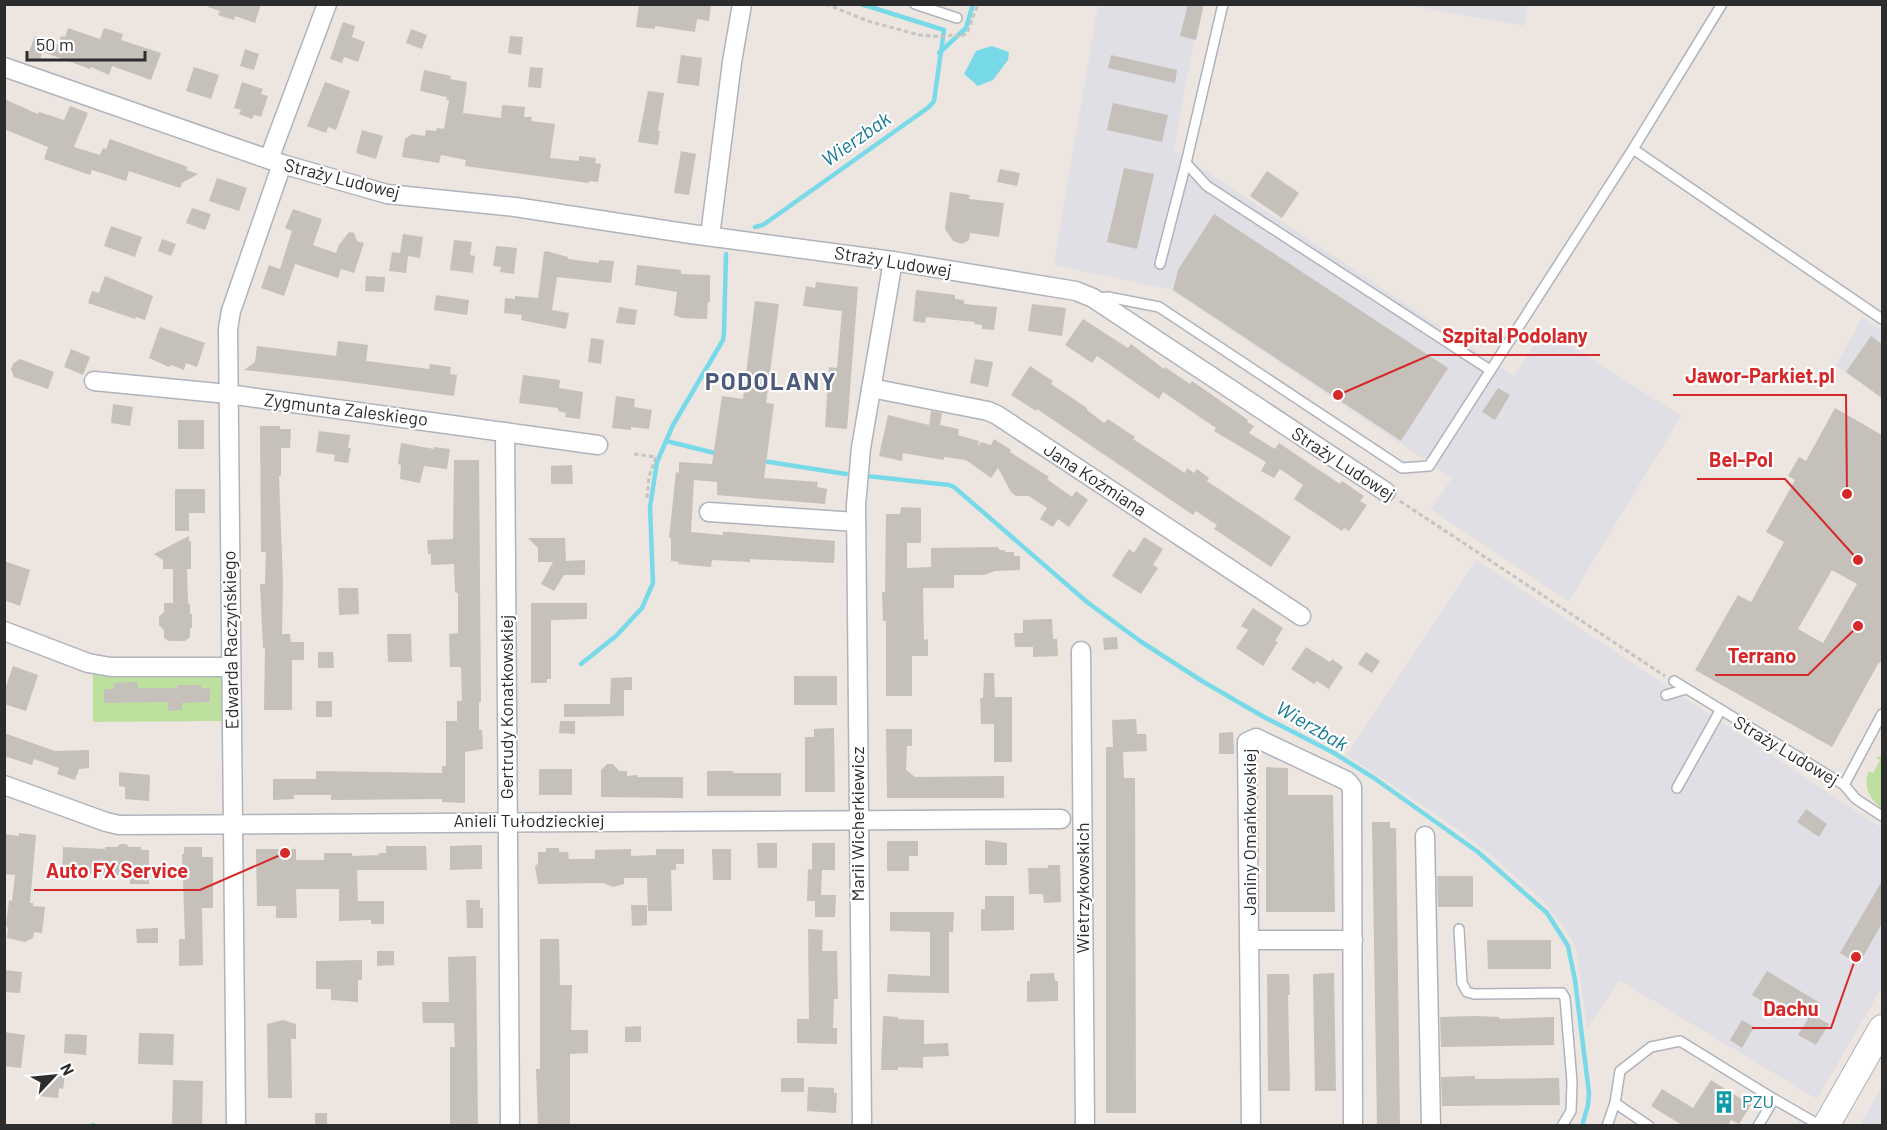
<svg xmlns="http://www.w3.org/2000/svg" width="1887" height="1130" font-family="Barlow,sans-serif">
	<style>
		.industrial { fill: #e0dfe6 }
		.green { fill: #bde09f }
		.water { fill: #78dae9 }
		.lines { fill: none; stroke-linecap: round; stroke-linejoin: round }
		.stream { stroke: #78dae9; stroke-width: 4.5 }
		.building { fill: #c6c0ba; fill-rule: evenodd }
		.service-casing { stroke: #afb3bc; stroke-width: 12 }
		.minor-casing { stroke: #afb3bc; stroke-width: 21 }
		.secondary-casing { stroke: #afb3bc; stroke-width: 28 }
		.path { stroke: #c4c4c4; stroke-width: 3; stroke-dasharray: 4.5 3; stroke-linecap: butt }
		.service { stroke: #fff; stroke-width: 9 }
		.minor { stroke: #fff; stroke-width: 18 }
		.secondary { stroke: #fff; stroke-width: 26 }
		.labels { text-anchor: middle; stroke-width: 4.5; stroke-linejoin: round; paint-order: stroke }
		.street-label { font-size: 18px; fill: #2c2c2c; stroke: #fff }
		.culture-label { font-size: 18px; fill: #0d838f; stroke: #fff; text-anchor: start }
		.water-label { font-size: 20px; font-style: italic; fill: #147b97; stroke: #fff }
		.district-label { font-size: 24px; font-weight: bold; letter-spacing: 1.5px; fill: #4e5c7b; stroke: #fff }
		.leader { fill: none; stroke: #d62828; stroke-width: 2 }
		.callout-dot { fill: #d62828; stroke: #fff; stroke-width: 2 }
		.callout-label { font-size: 20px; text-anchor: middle; font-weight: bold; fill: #d62828; stroke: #fff; stroke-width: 4.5; stroke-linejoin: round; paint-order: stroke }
	</style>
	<rect width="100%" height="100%" fill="#ede5df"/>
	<g class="industrial">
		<polygon points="1098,5 1200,5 1174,150 1514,376 1545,329 1681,416 1569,601 1431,509 1452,478 1172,290 1054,265"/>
		<polygon points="1408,5 1528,4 1528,5 1524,26"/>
		<polygon points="1862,317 1882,330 1882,398 1836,366"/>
		<polygon points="1476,560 1882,828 1882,987 1817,1099 1619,980 1587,1028 1576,950 1573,940 1543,900 1486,851 1446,821 1347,755"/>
		<polygon points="1882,1087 1882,1125 1860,1125"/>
	</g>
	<g class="green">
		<polygon points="93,674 221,674 222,721 93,722"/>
		<path d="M1878,756l4,2v51c-12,-10 -20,-22 -13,-38l4,2 7,-13 -4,-2z"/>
	</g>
	<polygon class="water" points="992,46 1009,52 1008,60 993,80 978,86 964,74 976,51"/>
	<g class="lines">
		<g class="stream">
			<polyline points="939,53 966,28 973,4"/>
			<polyline points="755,227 763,225 929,107 934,101 944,30 861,4"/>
			<polyline points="666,441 719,454"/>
			<polyline points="763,461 846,474"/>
			<polyline points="867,476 949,485 954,487 1087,602 1140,641 1202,681 1264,717 1334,753 1374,778 1478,852 1547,913 1568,946 1575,980 1589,1093 1588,1105 1582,1126"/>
			<polyline points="581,664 616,636 642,608 653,583 650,507 657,462 673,425 723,340 724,332 726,254"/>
			<polyline points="91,1126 93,1125"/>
		</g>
	</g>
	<g class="building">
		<polygon points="208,4 261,4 255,23 235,16 234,20 218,15 220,11 208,7"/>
		<polygon points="639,4 711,4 709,21 697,19 695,32 655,26 655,29 636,27"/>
		<polygon points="1188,4 1204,4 1196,40 1180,36"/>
		<polygon points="343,22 355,26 352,37 365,42 358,62 344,57 342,63 330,59"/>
		<polygon points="68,28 100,39 104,28 123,34 121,40 161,53 151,80 112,66 109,75 91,67 90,69 43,52 39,61 27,57 35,36 58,45 61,36 65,37"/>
		<polygon points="411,29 427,35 422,49 406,43"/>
		<polygon points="510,36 523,37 521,55 508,53"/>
		<polygon points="245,49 259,54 254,70 240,66"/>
		<polygon points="681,55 702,58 699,86 677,83"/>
		<polygon points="1111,55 1177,70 1175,83 1108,68"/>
		<polygon points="194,67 219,75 211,99 186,91"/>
		<polygon points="530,67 543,68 541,88 528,87"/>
		<polygon points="424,70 451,76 450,79 467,82 463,113 501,118 502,105 525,107 524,117 532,117 531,121 555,124 550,158 579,161 579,156 596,158 595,163 601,164 598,182 589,181 589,183 465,166 466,160 441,155 439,163 402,157 405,139 412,134 425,136 426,130 436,131 437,128 444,129 449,100 446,100 447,97 420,91"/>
		<polygon points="242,82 263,89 261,94 268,96 261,117 254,115 252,119 239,114 241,110 234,108"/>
		<polygon points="325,82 350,91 336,130 328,127 326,133 307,126"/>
		<polygon points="648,91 664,93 658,131 660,131 658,145 638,142"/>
		<polygon points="4,99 38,114 39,112 64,120 70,106 88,113 74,147 100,155 103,148 106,149 110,139 188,167 186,170 198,174 182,183 180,188 129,171 126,181 92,170 90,175 44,159 48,147 4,129"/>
		<polygon points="1113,103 1168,115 1162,142 1107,130"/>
		<polygon points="362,130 383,136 376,159 356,153"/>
		<polygon points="681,151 696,154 689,195 674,193"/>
		<polygon points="1124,168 1154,174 1137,249 1107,242"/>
		<polygon points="1000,169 1020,173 1017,186 997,182"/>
		<polygon points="1267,171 1299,193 1282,218 1250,196"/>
		<polygon points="217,178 247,188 239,211 209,201"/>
		<polygon points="950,192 970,195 969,199 1004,203 999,237 970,233 969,240 962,244 953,241 945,229"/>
		<polygon points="192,208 211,214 205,230 186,223"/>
		<polygon points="293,209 322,219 313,245 336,253 339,245 349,232 354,233 357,241 364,243 354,273 341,269 338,278 295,264 284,296 261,288 269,265 280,269 292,231 285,228"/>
		<polygon points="1214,214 1448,368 1401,441 1173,290 1178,270"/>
		<polygon points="111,226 142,237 135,257 104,246"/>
		<polygon points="403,234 423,237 420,258 408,256 406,273 389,271 392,252 400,253"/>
		<polygon points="162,239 176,244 171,256 158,251"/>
		<polygon points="454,240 472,242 470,255 475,256 473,273 450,270"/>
		<polygon points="496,246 517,248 514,274 500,272 501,267 493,266"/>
		<polygon points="546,251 568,257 568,259 599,263 599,260 614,261 611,283 557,277 552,310 569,313 566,329 521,320 522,315 504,313 505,298 515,299 515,296 538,298 544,252"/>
		<polygon points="637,265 681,270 681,274 710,275 710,302 708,302 707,319 682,318 674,315 677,292 635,285"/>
		<polygon points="105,276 153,296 145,320 136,317 135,319 88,303 92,291 99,293"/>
		<polygon points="366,276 385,277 384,292 365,291"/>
		<polygon points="816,282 858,287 847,429 825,427 829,367 837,368 842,311 803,306 806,286 815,288"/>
		<polygon points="916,290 955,295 955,299 964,300 964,304 997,307 994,330 982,329 982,325 974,324 975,322 926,317 925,323 913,321"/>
		<polygon points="436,295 469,300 467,315 434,310"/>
		<polygon points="755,301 779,304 766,403 774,404 764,478 818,482 817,487 827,489 825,504 717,495 717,482 694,480 691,532 723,535 723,532 730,532 835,541 834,563 750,559 750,562 712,560 711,567 678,564 679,562 671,561 671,538 669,538 676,472 679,473 679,462 712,464 722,396 743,399"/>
		<polygon points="1032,304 1066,308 1062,336 1028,331"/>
		<polygon points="619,307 637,310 635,325 616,323"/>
		<polygon points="1083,319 1128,348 1131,344 1164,369 1165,367 1190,384 1192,381 1248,420 1247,422 1254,426 1249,433 1275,449 1279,443 1340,484 1342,481 1364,496 1360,501 1367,505 1349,531 1344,528 1342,531 1294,499 1303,485 1280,469 1274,478 1261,471 1266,462 1214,431 1216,428 1163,392 1159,399 1097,356 1092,363 1065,345"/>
		<polygon points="160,327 205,343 197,367 186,363 184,370 171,365 169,367 149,358"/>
		<polygon points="1871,336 1882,344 1882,398 1846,372"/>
		<polygon points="591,338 604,340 601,364 588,362"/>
		<polygon points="338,341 368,345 366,361 429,369 430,364 451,367 450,374 457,375 454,396 343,381 244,370 255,362 257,346 336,356"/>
		<polygon points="71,349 90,357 83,375 64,367"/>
		<polygon points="20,359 54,372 48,389 14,377 11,369 13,364"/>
		<polygon points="975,359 993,362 988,387 970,383"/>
		<polygon points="1030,366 1053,381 1051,384 1087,408 1087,410 1104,423 1108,419 1135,437 1133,439 1185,473 1187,468 1194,473 1197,469 1209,478 1207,481 1291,537 1271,567 1214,529 1217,525 1196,511 1193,515 1037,409 1036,411 1011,395"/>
		<polygon points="523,375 560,380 559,388 583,392 580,419 565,417 566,413 558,411 558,408 519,403"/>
		<polygon points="1498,388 1510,395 1495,420 1482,412"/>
		<polygon points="616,396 635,399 634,407 652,410 649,429 631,427 631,430 612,428"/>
		<polygon points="113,404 133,407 130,426 111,423"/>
		<path d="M1835,408l47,27v226l-4,3 -46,83 -137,-77 43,-75 13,7 33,-60 -18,-10 29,-52 -7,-4 11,-19 7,4zM1832,570l25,14 -34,59 -25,-14z"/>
		<polygon points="931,411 942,413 940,425 959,429 958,435 979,441 978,446 981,442 991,445 994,439 1011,450 1010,452 1049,477 1047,479 1072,497 1076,491 1088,500 1069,527 1058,519 1053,527 1040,519 1047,508 1029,496 1016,496 1011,492 998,468 991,478 966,460 944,457 944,460 903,453 902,461 879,456 888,415 929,425"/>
		<rect x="178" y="420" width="26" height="29"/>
		<polygon points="260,426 280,426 280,429 291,429 290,448 281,448 281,476 279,476 283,583 282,634 290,634 291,642 304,642 304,660 292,660 292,710 264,710 265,648 263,648 260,584 265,584 266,552 261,552"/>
		<polygon points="319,431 350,435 348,448 351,448 348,463 334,461 335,455 316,452"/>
		<polygon points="401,443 434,449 434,447 450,449 447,469 424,466 420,483 400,479 401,465 398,464"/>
		<polygon points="454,460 479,460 481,702 479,702 479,730 482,730 483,749 465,752 465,803 442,802 442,799 331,800 331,795 294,795 294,799 273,800 273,779 316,779 316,771 442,773 442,766 446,766 446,721 457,721 457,701 462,701 461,667 450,667 449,634 458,633 458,593 455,592 454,564 431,565 431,554 428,554 427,540 453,539"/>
		<polygon points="572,465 573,484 551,484 551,466"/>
		<polygon points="175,489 205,489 205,513 189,513 189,531 175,531"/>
		<polygon points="901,507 921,508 921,543 907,543 907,568 931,567 931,548 998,547 1000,550 1005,550 1005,552 1014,552 1014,556 1020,556 1020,570 995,571 984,575 954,575 954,588 923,588 924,640 928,639 928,656 912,656 912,696 886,696 886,621 883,621 882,592 885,592 886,514 900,514"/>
		<polygon points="189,536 189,541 191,541 191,569 187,569 188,603 190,604 190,614 192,614 192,628 190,628 190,637 185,641 169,641 164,638 164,630 159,625 159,617 164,612 164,603 173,603 173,569 163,569 163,560 154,554"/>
		<polygon points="1144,537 1163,549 1153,565 1158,568 1141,594 1112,576 1129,549 1134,553"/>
		<polygon points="528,538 565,538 566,561 585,560 585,575 564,575 554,591 541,584 553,562 538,562 538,548"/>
		<polygon points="4,561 30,570 20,606 4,600"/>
		<polygon points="338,588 358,588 359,614 339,615"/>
		<polygon points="531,603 587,603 587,619 551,620 551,679 547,679 547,683 531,683"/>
		<polygon points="1253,608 1283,628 1275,641 1278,642 1263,666 1236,648 1248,630 1241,626"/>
		<polygon points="1052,619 1053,639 1057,639 1058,656 1033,657 1033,647 1015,647 1014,633 1023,633 1023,620"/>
		<polygon points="387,634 411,634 412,662 388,662"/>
		<polygon points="1117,637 1118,649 1104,650 1103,638"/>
		<polygon points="1306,647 1330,662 1332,659 1343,667 1329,689 1317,681 1314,684 1291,669"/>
		<polygon points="318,652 333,652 334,668 318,668"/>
		<polygon points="1366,652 1380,661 1372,673 1358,664"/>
		<polygon points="13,666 38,675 26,711 4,704 4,692"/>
		<polygon points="984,673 994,673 995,697 1012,697 1012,762 994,762 994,724 981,724 980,698 983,698"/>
		<rect x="794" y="676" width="43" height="29"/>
		<polygon points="632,677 632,690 624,690 624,716 564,717 564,704 610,704 611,678"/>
		<polygon points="137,682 138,688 177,688 177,685 201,685 201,688 210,688 210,702 182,703 182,710 168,711 168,702 104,703 104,689 114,689 114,683"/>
		<rect x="316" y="701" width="16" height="16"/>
		<polygon points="1136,719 1137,734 1146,734 1147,751 1123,752 1124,778 1135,778 1136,1113 1106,1113 1106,747 1113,747 1112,720"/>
		<polygon points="560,721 575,721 575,734 559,733"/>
		<polygon points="834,728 835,792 805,792 805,737 814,737 814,729"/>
		<polygon points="886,729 912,729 912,746 907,746 906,770 915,777 1004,776 1004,798 887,798"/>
		<polygon points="1233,732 1234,754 1219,754 1219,733"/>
		<polygon points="4,733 55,751 89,750 89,768 79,769 75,780 57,774 59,768 34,759 32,765 4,756"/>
		<polygon points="607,764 613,764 619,771 627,771 627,776 637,775 637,777 683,777 683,798 601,797 601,770"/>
		<polygon points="1266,767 1288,768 1288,795 1333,795 1335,912 1266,912"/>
		<rect x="539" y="769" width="33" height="26"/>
		<polygon points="707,771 733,771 733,773 781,773 781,796 707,796"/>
		<polygon points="119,772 150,775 149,801 125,799 125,787 119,786"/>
		<polygon points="1806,809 1827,824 1819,837 1797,822"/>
		<polygon points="1372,822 1390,822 1390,828 1396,828 1400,1125 1377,1125"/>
		<polygon points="19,833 36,835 30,903 33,903 33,906 45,907 42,933 34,932 33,938 25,942 7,938 8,929 6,925 9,900 12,901 15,875 4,874 4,834 19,836"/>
		<polygon points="985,840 1007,843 1007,865 985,865"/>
		<polygon points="887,841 918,841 918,856 909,856 909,871 887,871"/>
		<polygon points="757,843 777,843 777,868 758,868"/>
		<polygon points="812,843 835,843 835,870 818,870 822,870 821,895 836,895 835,917 815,917 815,901 807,901 808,869 812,870"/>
		<polygon points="120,844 126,844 129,847 141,847 141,850 149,850 149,884 130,884 130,875 86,874 86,877 74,877 74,874 62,875 63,847 105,849 105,847 117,847"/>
		<polygon points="482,845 482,869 450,870 450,846"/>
		<polygon points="386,846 426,846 427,870 357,870 358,901 384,901 384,924 371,924 371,920 339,921 339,889 296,889 297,918 276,918 276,906 257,906 256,849 296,849 296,860 324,860 324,853 352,853 352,856 379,855 379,853 386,853"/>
		<polygon points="184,847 202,847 202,857 213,857 213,908 202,908 203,965 179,966 179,939 185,939 182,854 184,854"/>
		<polygon points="546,848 559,848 559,852 568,852 569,859 595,859 595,850 631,849 631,856 656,855 656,849 684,849 684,864 676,864 676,870 671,870 672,911 648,911 647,878 624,878 624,884 613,887 603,883 538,884 535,867 538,863 538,852 546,852"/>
		<polygon points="712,849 731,849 731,880 713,880"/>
		<polygon points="1048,865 1060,865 1061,902 1044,903 1043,894 1029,894 1028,868 1048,868"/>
		<polygon points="1437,876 1473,876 1473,907 1438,907"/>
		<polygon points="1882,881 1882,923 1859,964 1840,953"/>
		<polygon points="985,896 1014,896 1014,930 981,931 981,909 985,909"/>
		<polygon points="466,900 480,900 480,908 483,908 483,928 467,928"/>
		<polygon points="631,905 647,905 647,925 632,926"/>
		<polygon points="890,912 954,912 953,932 949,932 949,993 887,992 888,974 930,976 930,932 890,931"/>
		<polygon points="158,928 158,943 137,943 136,929"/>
		<polygon points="808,929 823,930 822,951 837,951 838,999 834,999 833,1028 837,1028 837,1044 797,1043 797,1019 809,1019"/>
		<polygon points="540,939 559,939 560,985 572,985 571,1030 588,1030 588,1053 570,1054 570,1125 538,1125 536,1069 540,1069"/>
		<polygon points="1487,940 1551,940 1551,969 1488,969"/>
		<polygon points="377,951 394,951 394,965 377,966"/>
		<polygon points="476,956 478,1125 450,1125 450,1047 455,1047 454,1023 423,1023 422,1002 449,1002 448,957"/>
		<polygon points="362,960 362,980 358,980 358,1002 331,1000 331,989 316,989 316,961"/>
		<polygon points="4,970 22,972 20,993 4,992"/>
		<polygon points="1767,971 1820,1003 1813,1015 1829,1024 1816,1045 1798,1035 1808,1019 1774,999 1770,1006 1752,995"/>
		<polygon points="1054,973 1055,981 1058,981 1058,1001 1027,1002 1027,981 1030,981 1030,974"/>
		<polygon points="1334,973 1336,1091 1315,1091 1313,974"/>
		<polygon points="1267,974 1289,974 1290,995 1288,995 1290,1091 1268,1091"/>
		<polygon points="883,1016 898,1017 898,1019 924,1020 924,1044 948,1043 949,1056 923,1057 923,1068 898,1067 898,1070 881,1070"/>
		<polygon points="1474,1016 1499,1017 1500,1019 1554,1017 1554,1045 1441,1047 1440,1017"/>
		<polygon points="283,1020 296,1024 296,1039 291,1039 292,1098 268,1098 267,1024"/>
		<polygon points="1742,1020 1754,1027 1742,1048 1730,1040"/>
		<polygon points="641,1026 641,1042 625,1042 625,1027"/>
		<polygon points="4,1032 25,1035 21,1068 4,1066"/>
		<polygon points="139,1033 174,1034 173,1065 138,1064"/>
		<polygon points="65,1034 87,1035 86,1055 64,1053"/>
		<polygon points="40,1073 65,1076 63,1089 59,1088 58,1098 37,1096"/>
		<polygon points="1475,1076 1475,1079 1559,1078 1560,1105 1442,1106 1441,1077"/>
		<rect x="781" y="1078" width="23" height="14"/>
		<polygon points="173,1080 203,1081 202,1125 172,1125"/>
		<polygon points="1711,1080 1751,1105 1739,1124 1731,1120 1728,1125 1682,1125 1651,1106 1662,1089 1693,1108"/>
		<polygon points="808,1087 834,1088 834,1093 837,1093 836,1113 807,1111"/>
		<rect x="315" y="1113" width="12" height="12"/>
	</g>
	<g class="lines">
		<g class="service-casing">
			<g id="service">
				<polyline points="915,4 957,18"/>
				<polyline points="1633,149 1882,319"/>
				<polyline points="1186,163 1207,186 1490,370"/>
				<polyline points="1160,264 1186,163 1223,4"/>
				<polyline points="1097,298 1108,297 1159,307 1402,468 1429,466 1633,149 1722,4"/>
				<polyline points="1674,681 1844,785 1856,799 1882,816"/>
				<polyline points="1666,695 1686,689"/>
				<polyline points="1844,785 1882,714"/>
				<polyline points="1677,788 1720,711"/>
				<polyline points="1459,929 1462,983 1467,992 1474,994 1562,993 1565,998 1572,1082 1571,1111 1562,1126"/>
				<polyline points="1615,1103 1649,1126"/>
				<polyline points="1607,1126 1615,1103 1620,1071 1651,1047 1680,1041 1774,1099"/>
				<polyline points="1758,1126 1774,1099 1821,1126"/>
			</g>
		</g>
		<g class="minor-casing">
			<g id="minor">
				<polyline points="4,67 282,164 387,194 515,207 691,234 893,261 1076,291 1093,298 1386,492"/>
				<polyline points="269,159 327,4"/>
				<polyline points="710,236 732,62 742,4"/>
				<polyline points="94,381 228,394 598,445"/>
				<polyline points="871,388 988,411 997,415 1301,616"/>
				<polyline points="505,432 510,1126"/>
				<polyline points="709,512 856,522"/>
				<polyline points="4,631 88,663 111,667 231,667"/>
				<polyline points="1081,651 1085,1126"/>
				<polyline points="4,785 106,822 119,825 1061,819"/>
				<polyline points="1425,836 1431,1126"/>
				<polyline points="1251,940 1353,940"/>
				<polyline points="236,1126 228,329 231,311 282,164"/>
				<polyline points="862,1126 856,505 861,448 893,261"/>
				<polyline points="1251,1126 1247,742 1256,738 1347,781 1352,787 1353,1126"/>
			</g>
		</g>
		<g class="secondary-casing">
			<polyline id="secondary" points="1826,1126 1882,1028"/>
		</g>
		<g class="path">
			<polyline points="826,4 868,21 919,35 946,37 954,34 959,37 967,33 978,4"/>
			<polyline points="634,454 656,457 649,476 647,498"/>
			<polyline points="1400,501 1665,676"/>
		</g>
		<use href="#service" class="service"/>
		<use href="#minor" class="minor"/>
		<use href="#secondary" class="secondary"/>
	</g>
	<defs>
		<g id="building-bare" transform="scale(1.8)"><path d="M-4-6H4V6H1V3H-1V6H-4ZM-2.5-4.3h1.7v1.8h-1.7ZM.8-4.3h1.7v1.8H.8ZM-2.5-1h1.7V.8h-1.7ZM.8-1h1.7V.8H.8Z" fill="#0f9aa8" stroke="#fff" stroke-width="2.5" paint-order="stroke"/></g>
	</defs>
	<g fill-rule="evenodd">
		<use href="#building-bare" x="1724" y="1102"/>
	</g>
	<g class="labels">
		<g class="street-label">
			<text transform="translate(342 179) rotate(14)" y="6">Straży Ludowej</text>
			<text transform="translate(893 262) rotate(9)" y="6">Straży Ludowej</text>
			<text transform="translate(346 410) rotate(7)" y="6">Zygmunta Zaleskiego</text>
			<text transform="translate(1343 464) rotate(33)" y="6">Straży Ludowej</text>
			<text transform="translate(1095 480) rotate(33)" y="6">Jana Koźmiana</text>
			<text transform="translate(231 640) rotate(-91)" y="6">Edwarda Raczyńskiego</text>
			<text transform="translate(507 707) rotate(-90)" y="6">Gertrudy Konatkowskiej</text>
			<text transform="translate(1786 751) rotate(31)" y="6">Straży Ludowej</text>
			<text x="529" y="827">Anieli Tułodzieckiej</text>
			<text transform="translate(858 824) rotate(-90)" y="6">Marii Wicherkiewicz</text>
			<text transform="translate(1250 832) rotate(-90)" y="6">Janiny Omańkowskiej</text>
			<text transform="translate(1083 888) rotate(-90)" y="6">Wietrzykowskich</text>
		</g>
		<g class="culture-label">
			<text x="1742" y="1108">PZU</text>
		</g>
		<g class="water-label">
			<text transform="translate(856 139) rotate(-35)" y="7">Wierzbak</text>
			<text transform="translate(1312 726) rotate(30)" y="7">Wierzbak</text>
		</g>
		<g class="district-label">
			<text x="771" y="390">PODOLANY</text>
		</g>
	</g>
	<path class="leader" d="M1338 395L1430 355H1600M1847 494L1846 395H1673M1858 560L1785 479H1697M1858 626L1808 675H1715M285 853L200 890H34M1856 957L1831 1028H1752"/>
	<g class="callout-dot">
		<circle cx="1338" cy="395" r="6"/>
		<circle cx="1847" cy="494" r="6"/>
		<circle cx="1858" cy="560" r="6"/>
		<circle cx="1858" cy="626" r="6"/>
		<circle cx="285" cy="853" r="6"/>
		<circle cx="1856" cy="957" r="6"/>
	</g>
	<g class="callout-label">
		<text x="1515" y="343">Szpital Podolany</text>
		<text x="1760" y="383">Jawor-Parkiet.pl</text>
		<text x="1741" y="467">Bel-Pol</text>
		<text x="1762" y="663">Terrano</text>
		<text x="117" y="878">Auto FX Service</text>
		<text x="1791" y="1016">Dachu</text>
	</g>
	<rect width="1887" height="1130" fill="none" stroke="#2c2c2c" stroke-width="12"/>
	<g transform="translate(54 1076) rotate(64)" stroke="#ffffff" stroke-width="4.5" paint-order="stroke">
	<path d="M0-4.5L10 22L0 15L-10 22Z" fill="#2c2c2c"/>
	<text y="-9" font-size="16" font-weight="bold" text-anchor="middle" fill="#2c2c2c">N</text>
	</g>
	<path d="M27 51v9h118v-9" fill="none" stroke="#2c2c2c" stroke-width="3"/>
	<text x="36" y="51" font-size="18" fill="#2c2c2c" stroke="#ffffff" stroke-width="4.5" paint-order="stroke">50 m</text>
</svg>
